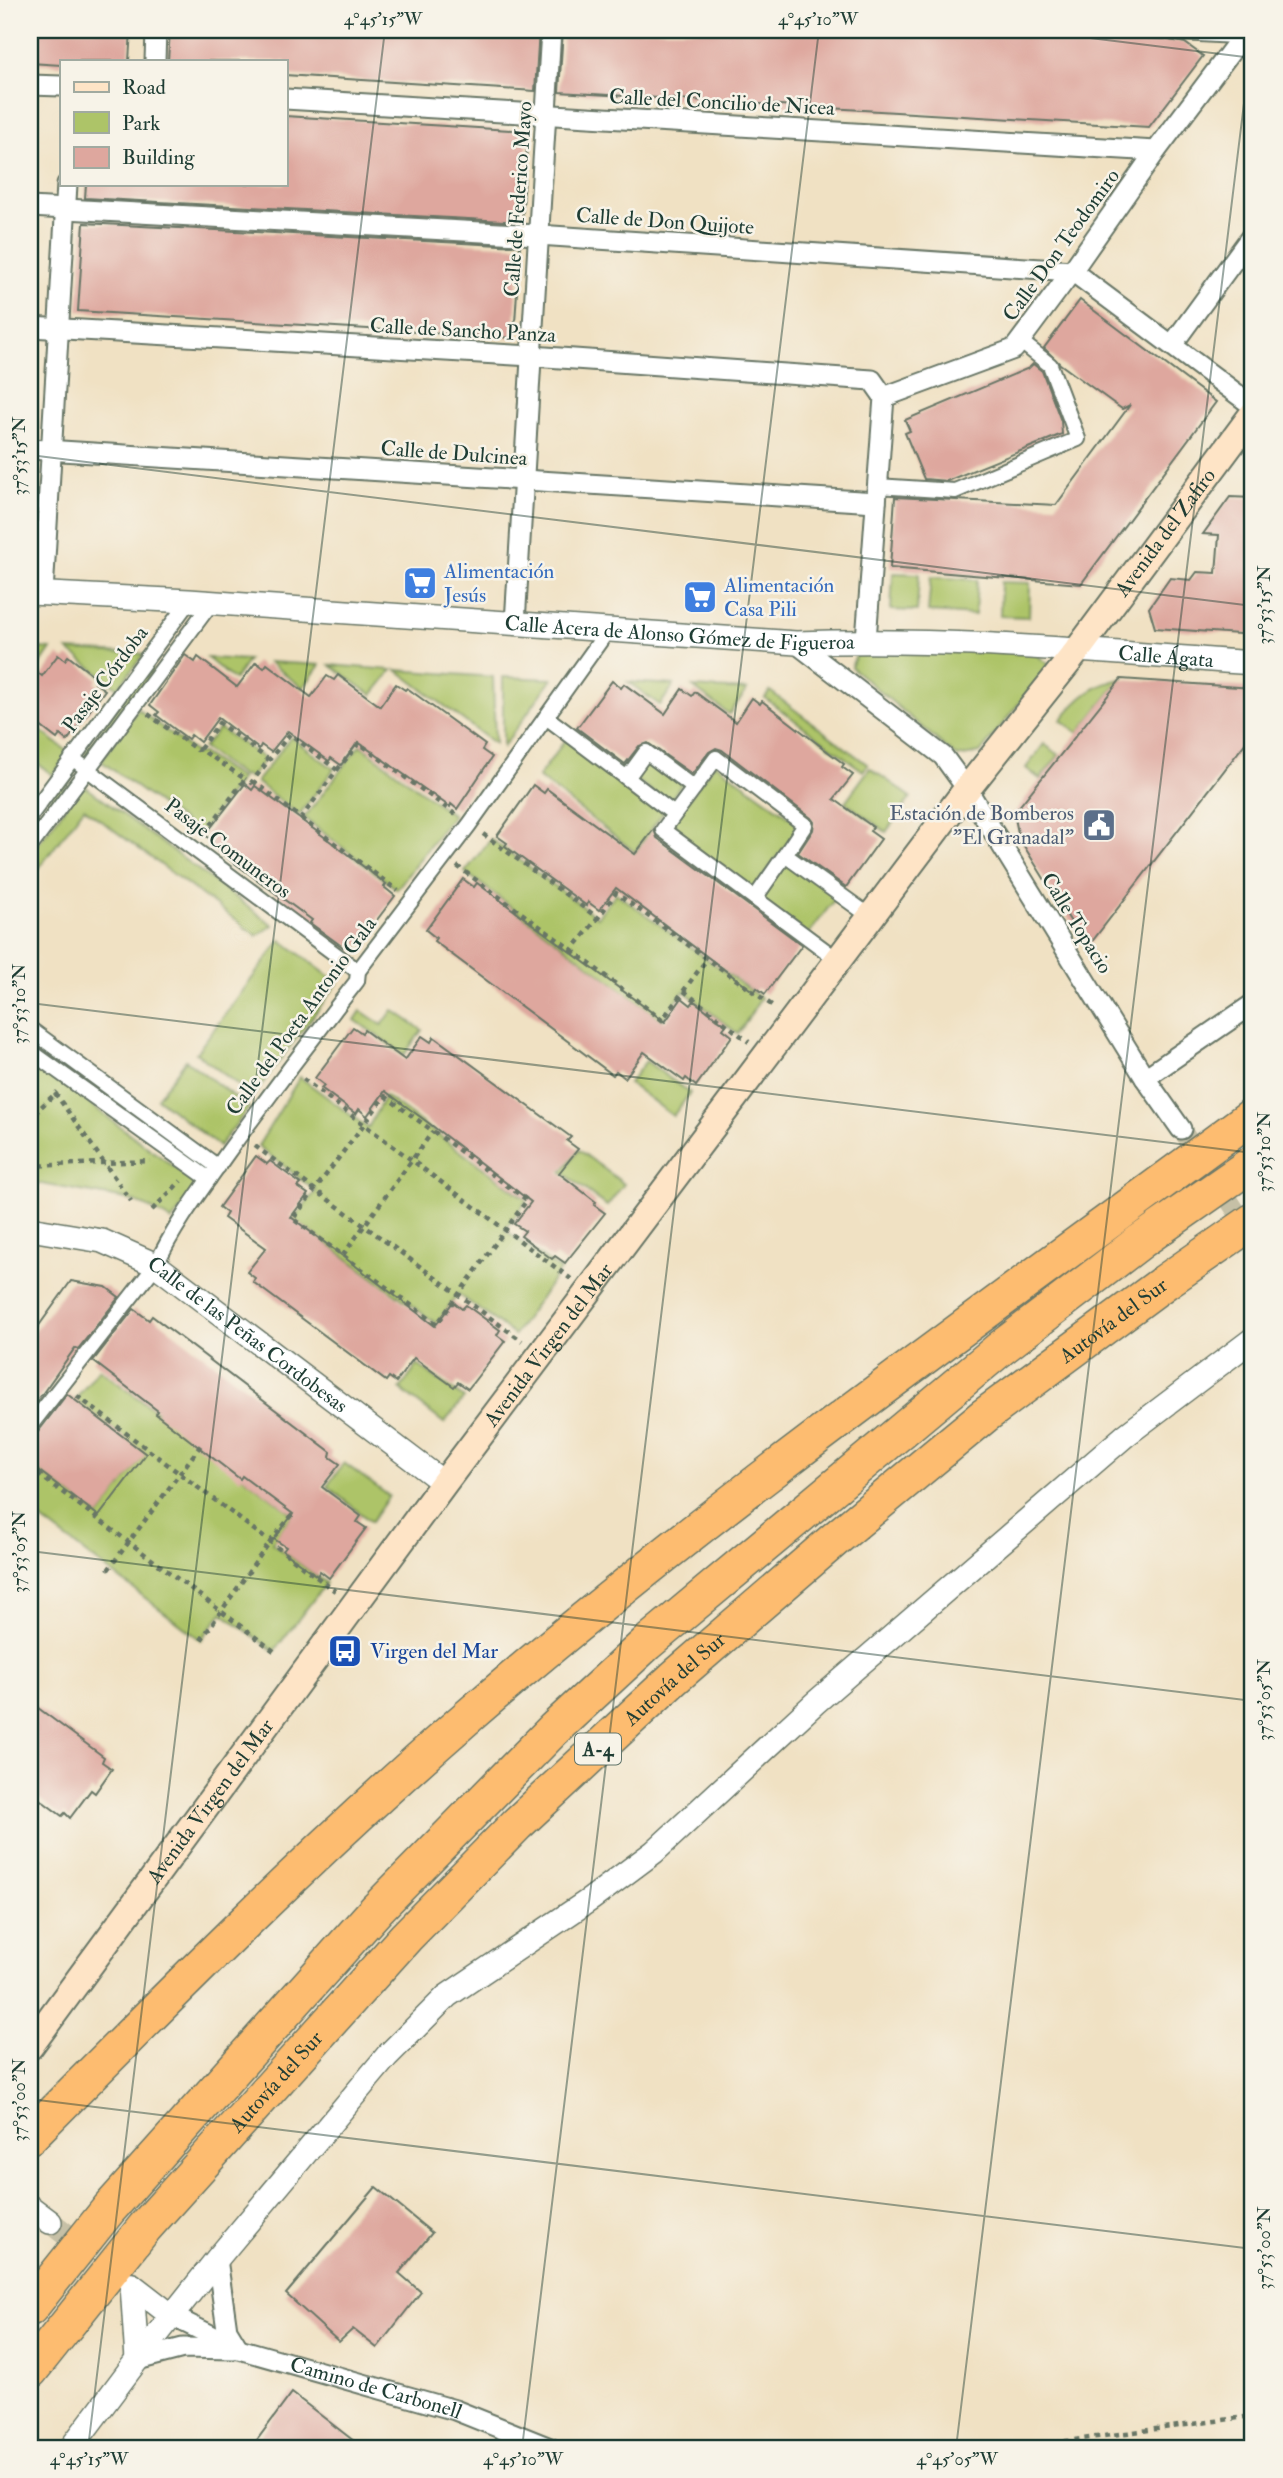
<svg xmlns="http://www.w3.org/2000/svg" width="1283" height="2478" font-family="'IM FELL Double Pica',serif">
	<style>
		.green { fill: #adc468; stroke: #66804e; stroke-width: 2 }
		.building { fill: #dea79e }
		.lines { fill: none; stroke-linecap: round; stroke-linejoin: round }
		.minor-tunnel { stroke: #c6c0a6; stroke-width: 19; stroke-dasharray: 19 10; stroke-linecap: butt }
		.tertiary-tunnel { stroke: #c6c0a6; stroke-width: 23; stroke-dasharray: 23 11; stroke-linecap: butt }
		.pedestrian-casing { stroke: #687666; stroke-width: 18 }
		.minor-casing { stroke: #687666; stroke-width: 23 }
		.tertiary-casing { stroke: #687666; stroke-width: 26 }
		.secondary-casing { stroke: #687666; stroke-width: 30 }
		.motorway-casing { stroke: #687666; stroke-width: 38 }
		.path { stroke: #687666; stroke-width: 4.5; stroke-dasharray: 5 5; stroke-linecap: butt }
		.pedestrian { stroke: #fff; stroke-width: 14 }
		.minor { stroke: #fff; stroke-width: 19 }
		.tertiary { stroke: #fff; stroke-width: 23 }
		.secondary { stroke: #fee4c6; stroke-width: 26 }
		.motorway { stroke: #fdbc70; stroke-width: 35 }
		.ticks { fill: none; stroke: #1f3d34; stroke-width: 2; stroke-opacity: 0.45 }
		.labels { text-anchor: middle; stroke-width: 5; stroke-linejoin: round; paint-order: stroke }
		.shield { fill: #f7f3e8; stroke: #60746a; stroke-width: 2 }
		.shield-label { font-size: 19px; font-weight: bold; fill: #1f3d34 }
		.street-label { font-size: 21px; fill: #1f3d34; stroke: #f7f3e8 }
		.shop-label { font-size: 21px; fill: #366cbe; stroke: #f7f3e8; text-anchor: start }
		.service-label { font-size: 21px; fill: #4e5e75; stroke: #f7f3e8; text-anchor: end }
		.transit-label { font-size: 21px; fill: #164399; stroke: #f7f3e8; text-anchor: start }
		.neatline { fill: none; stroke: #1f3d34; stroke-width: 2.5 }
		.ticks-label { font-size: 18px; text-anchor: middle; fill: #1f3d34 }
	</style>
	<rect width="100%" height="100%" fill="#f7f3e8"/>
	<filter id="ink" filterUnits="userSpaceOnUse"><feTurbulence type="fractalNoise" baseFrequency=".0143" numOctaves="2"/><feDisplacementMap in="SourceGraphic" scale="14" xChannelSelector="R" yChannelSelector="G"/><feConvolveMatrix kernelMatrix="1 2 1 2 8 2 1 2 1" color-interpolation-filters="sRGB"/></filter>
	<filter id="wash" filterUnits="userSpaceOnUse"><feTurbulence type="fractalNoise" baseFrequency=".00686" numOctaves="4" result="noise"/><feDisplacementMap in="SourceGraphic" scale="28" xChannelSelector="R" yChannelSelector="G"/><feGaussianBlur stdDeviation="1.57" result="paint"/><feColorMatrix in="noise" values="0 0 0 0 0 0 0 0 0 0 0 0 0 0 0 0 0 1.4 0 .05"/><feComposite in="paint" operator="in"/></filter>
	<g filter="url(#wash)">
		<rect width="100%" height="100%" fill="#f0e1c3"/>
		<g class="green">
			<polygon points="893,573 919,574 917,611 891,610"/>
			<polygon points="931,577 977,580 975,615 928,612"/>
			<polygon points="1001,582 1030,583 1029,617 1000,616"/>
			<polygon points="860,645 1032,651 1049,665 980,753 957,757 851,667"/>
			<polygon points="30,647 51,649 36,671 30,666"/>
			<polygon points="68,650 144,654 118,688"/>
			<polygon points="207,658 248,660 234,680"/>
			<polygon points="269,662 320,665 303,688"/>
			<polygon points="330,665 392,670 372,695"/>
			<polygon points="147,666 153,670 90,758 84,753"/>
			<polygon points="397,670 493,677 495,744"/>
			<polygon points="503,677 552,679 503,747"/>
			<path d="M1121,679l-43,54 -17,-13c17,-22 32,-35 60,-41z"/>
			<polygon points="628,682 674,685 660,705"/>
			<polygon points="693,687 747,690 729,714"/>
			<polygon points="770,691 868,765 863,771 765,698"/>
			<polygon points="138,709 196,753 202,753 241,779 200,834 101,761"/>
			<polygon points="30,723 70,753 53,775 30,758"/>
			<polygon points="219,728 265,759 250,778 245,775 243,777 203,748"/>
			<polygon points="291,737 334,769 299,815 256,782"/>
			<polygon points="566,739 665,810 635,852 538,777"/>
			<polygon points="1044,744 1059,755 1040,779 1026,768"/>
			<polygon points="360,745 453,815 397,889 304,818"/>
			<polygon points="646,755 683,782 668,803 631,776"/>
			<polygon points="715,763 801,825 752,891 666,830"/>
			<polygon points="870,768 911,797 886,832 845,802"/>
			<polygon points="70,771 75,775 30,835 30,825"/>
			<polygon points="82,784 273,925 257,936 84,808 30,880 30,855"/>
			<polygon points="491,839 597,917 616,893 761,998 738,1034 684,991 662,1020 465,872"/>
			<polygon points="786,859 837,896 808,935 757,898"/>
			<polygon points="281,940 338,983 253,1096 196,1053"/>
			<polygon points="393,1010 422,1030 404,1055 355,1020 361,1011 382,1025"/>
			<polygon points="30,1059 198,1185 172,1221 146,1206 126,1199 30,1182"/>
			<polygon points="186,1060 249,1108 219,1146 157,1098"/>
			<polygon points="646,1061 690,1093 673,1116 629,1083"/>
			<polygon points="300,1077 368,1128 385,1096 527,1200 505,1230 560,1270 514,1335 458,1294 437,1324 293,1219 316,1191 258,1146"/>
			<polygon points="579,1150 624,1184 607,1206 562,1172"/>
			<polygon points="418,1365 464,1398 444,1423 400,1389"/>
			<polygon points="99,1369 293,1514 272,1543 326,1583 274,1651 222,1613 201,1640 30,1511 30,1464 99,1516 145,1454 75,1400"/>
			<polygon points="344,1463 389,1496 371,1522 327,1486"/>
		</g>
		<g id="blocks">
			<g class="building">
				<polygon points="30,30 131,30 129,61 61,61 61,65 30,63"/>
				<polygon points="170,30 539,30 535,91 285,75 285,61 168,61"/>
				<polygon points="563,30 1001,30 1165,39 1185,43 1203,56 1149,127 559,92"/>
				<polygon points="285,116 528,131 522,222 85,198 86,184 285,184"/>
				<polygon points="84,223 520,246 514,338 78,311"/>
				<polygon points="1080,300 1216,402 1081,584 890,568 895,497 1056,505 1130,405 1122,409 1112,402 1060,364 1044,348"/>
				<polygon points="1033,364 1042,371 1061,421 1062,434 947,481 924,479 905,433 910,431 905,420 1029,368"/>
				<polygon points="1230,497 1253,498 1253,635 1155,628 1149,608 1170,578 1191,580 1197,572 1216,573 1219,535 1203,534"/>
				<polygon points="58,655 65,660 68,656 98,679 95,683 105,690 67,741 60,735 57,739 30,718 30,667 42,676"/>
				<polygon points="185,655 195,662 198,657 237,687 256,662 264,668 267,664 311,697 327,676 334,680 338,675 380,706 396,684 405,690 407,688 485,745 482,750 492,757 457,809 451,804 450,807 358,742 341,765 331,758 329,761 288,731 271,752 261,745 259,749 218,718 200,742 191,735 188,739 156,715 159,712 150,705"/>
				<polygon points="1121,679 1253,688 1253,733 1087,948 1019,838 1014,813"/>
				<polygon points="612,681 621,688 624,684 665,714 682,689 692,696 695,692 736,722 752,698 760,704 762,701 844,764 842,767 853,775 834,799 873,827 870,831 881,839 846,887 798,853 813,830 814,822 811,818 722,750 716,748 709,752 692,774 648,743 639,746 625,764 577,728"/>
				<polygon points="245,784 252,790 255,786 338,847 386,884 384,887 395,896 355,949 346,943 343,947 310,923 312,920 210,845 213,841 205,835"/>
				<polygon points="533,785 544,793 547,789 635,854 654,829 657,838 802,945 765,994 757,988 754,992 616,888 599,910 588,902 587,906 505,846 507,843 497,836"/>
				<polygon points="463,879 474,887 477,883 665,1022 682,998 691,1005 694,1001 726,1025 723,1029 732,1036 696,1086 686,1078 684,1081 644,1052 625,1078 616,1071 613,1075 434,941 436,938 426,930"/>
				<polygon points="353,1027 362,1033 364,1030 405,1060 422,1036 431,1042 434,1037 571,1137 567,1141 578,1149 559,1173 596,1202 594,1205 605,1213 565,1263 555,1256 552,1259 521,1236 525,1231 514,1224 531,1202 426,1121 385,1091 367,1116 359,1109 356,1114 321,1088 324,1085 315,1078"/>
				<polygon points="256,1156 267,1164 270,1161 301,1184 298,1187 308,1194 291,1217 435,1326 453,1302 462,1309 466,1305 500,1330 497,1335 505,1341 468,1389 458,1382 454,1387 414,1358 396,1382 389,1377 386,1381 253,1282 255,1278 247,1272 266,1248 224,1218 227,1213 219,1207"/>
				<polygon points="71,1281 106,1287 119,1297 78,1349 75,1348 30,1411 30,1338"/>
				<polygon points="134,1309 149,1320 152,1316 331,1452 330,1457 340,1464 322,1487 361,1516 357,1522 366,1528 329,1578 320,1571 317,1576 283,1551 286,1547 274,1539 293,1514 242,1476 240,1479 156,1414 158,1411 93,1361"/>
				<polygon points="67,1394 146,1454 99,1516 30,1464 30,1435 38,1432"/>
				<polygon points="30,1702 104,1757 102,1762 112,1769 95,1793 91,1790 70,1818 65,1813 62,1816 30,1792"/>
				<polygon points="376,2187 432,2233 399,2273 421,2292 377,2348 353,2329 339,2342 286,2294"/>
				<polygon points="292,2393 363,2448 251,2448"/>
			</g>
		</g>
	</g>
	<g filter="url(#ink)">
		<use href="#blocks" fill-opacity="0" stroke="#687666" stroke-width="2"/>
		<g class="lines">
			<polyline class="minor-tunnel" points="1181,1129 1251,1233"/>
			<polyline class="tertiary-tunnel" points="50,2222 122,2278"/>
			<g class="pedestrian-casing">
				<g id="pedestrian">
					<polyline points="877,486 955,491 1078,439 1050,365 1020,341"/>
					<polyline points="546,717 627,778 646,752 694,788 716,758 805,825 785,855 871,917"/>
					<polyline points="72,758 358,971"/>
					<polyline points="627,778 674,814"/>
					<polyline points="694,788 663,830 838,960"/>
					<polyline points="30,816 189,601"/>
					<polyline points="30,847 212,602"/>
					<polyline points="755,898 785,855"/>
					<polyline points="30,1029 218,1167"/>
					<polyline points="30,1051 209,1179"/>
					<path d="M30,1426l126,-161c19,-41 46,-76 72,-113 42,-58 85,-115 129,-171l1,-10 111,-146 139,-195"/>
				</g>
			</g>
			<g class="minor-casing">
				<g id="minor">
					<polyline points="1173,30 1244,34"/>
					<polyline points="155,61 156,30"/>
					<polyline points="30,85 61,86"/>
					<polyline points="285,99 1156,151"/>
					<polyline points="30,207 538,235 1072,271 1253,406"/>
					<polyline points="30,327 532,356 872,380 884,397"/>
					<polyline points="1172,345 1253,234"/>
					<polyline points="30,449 876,502"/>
					<polyline points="43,593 67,184"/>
					<polyline points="515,623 551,30"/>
					<polyline points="866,640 884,397 1014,349 1072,271 1156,151 1247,30"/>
					<polyline points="796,643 943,756 967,789 1145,1078 1181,1129"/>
					<polyline points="1145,1078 1253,1004"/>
					<polyline points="217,2259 227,2330 238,2348"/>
					<path id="s1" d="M172,2316l67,33 216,61 95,38"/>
					<polyline points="137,2360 183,2348 234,2349"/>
				</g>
			</g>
			<g class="tertiary-casing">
				<g id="tertiary">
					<path id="s2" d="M30,593l159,8 607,42c153,-6 306,9 457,20"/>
					<path id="s3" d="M30,1229l72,12 54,24 288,218"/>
					<polyline points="30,2207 50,2222"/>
					<polyline points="132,2285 137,2360"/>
					<polyline points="132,2285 172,2316"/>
					<polyline points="71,2448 137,2360 217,2259 387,2056 447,1996 591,1899 654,1852 815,1703 1126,1435 1253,1339"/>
				</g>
			</g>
			<g class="secondary-casing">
				<g id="secondary">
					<path id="s4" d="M30,2046l414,-563 523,-694 110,-138 176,-237"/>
				</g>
			</g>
			<g class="motorway-casing">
				<g id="motorway">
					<path d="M30,2136c141,-142 282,-284 434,-416 251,-217 523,-408 789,-605"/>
					<polyline points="30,2308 109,2209 377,1909 554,1729 646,1644 1001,1348 1141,1241 1253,1163"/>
					<path id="s5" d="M30,2371l115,-144 261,-290 111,-113 157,-146 160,-138 150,-124 181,-134 88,-61"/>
				</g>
			</g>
			<g class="path">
				<polyline points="148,714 197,750 200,749 245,779 204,834"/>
				<polyline points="200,749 219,723 269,760 251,783 245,779"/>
				<polyline points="337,770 359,743 456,815"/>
				<polyline points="253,781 301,818 337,770 290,734 269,760"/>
				<polyline points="301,818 398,891"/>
				<polyline points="483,834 598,918 616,893 773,1006"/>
				<polyline points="457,866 572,950 598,918"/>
				<polyline points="572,950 662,1020 707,959"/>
				<polyline points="684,991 749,1042"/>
				<polyline points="303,1079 571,1279"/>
				<polyline points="55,1093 131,1201"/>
				<polygon points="385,1096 527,1200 437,1324 293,1219"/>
				<polyline points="30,1123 41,1107 57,1092"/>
				<polyline points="255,1146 522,1341"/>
				<polyline points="30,1166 150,1161"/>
				<polyline points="152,1210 181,1181"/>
				<polyline points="343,1255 433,1131"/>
				<polyline points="77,1396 335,1591"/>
				<polyline points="30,1468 274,1651"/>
				<polyline points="108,1570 201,1445"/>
				<polyline points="201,1640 269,1543 293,1514"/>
				<polyline points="568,2448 592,2444 639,2448"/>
				<polyline points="1015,2448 1253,2416"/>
			</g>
			<use href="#pedestrian" class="pedestrian"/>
			<use href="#minor" class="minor"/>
			<use href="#tertiary" class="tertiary"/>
			<use href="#secondary" class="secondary"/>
			<use href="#motorway" class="motorway"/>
		</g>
	</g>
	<path class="ticks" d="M1025,30l228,28M30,455l1223,151M30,1003l1223,150M30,1551l1223,150M30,2099l1223,150M88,2448l297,-2418M522,2448l297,-2418M956,2448l297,-2418"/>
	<defs>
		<g id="supermarket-square" transform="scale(1.75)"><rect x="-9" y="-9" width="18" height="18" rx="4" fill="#3f7fe0" stroke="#f7f3e8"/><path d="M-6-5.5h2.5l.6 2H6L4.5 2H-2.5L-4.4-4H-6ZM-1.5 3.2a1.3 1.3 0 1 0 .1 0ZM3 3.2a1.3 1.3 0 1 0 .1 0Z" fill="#fff"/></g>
		<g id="civic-square" transform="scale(1.75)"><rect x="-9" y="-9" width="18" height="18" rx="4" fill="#5c6f8a" stroke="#f7f3e8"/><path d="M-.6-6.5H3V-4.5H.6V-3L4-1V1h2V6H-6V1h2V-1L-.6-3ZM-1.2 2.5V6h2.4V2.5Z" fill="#fff"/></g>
		<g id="bus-square" transform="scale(1.75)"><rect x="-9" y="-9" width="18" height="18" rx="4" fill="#1a4fb4" stroke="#f7f3e8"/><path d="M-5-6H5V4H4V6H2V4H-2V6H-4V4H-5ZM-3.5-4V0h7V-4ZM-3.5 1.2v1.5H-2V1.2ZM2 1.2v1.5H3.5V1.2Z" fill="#fff"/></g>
	</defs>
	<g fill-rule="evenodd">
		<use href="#supermarket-square" x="420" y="583"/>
		<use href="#supermarket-square" x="700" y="597"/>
		<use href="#civic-square" x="1099" y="825"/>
		<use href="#bus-square" x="345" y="1651"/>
	</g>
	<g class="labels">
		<rect class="shield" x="575" y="1733.5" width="46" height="31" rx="5"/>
		<g class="shield-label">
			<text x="598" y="1756">A-4</text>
		</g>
		<g class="street-label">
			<text transform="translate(722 102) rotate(3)" y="7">Calle del Concilio de Nicea</text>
			<text transform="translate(518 199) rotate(-86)" y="7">Calle de Federico Mayo</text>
			<text transform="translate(665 221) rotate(4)" y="7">Calle de Don Quijote</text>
			<text transform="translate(1061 245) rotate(-54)" y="7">Calle Don Teodomiro</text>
			<text transform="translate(463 330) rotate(3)" y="7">Calle de Sancho Panza</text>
			<text transform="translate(454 453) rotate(4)" y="7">Calle de Dulcinea</text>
			<text dy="7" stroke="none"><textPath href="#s4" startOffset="1892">Avenida del Zafiro</textPath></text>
			<text dy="7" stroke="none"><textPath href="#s2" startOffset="651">Calle Acera de Alonso Gómez de Figueroa</textPath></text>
			<text dy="7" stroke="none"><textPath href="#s2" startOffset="1138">Calle Ágata</textPath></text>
			<text transform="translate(105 679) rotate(-53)" y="7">Pasaje Córdoba</text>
			<text transform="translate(228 848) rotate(37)" y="7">Pasaje Comuneros</text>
			<text transform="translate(1077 923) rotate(58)" y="7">Calle Topacio</text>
			<text transform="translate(301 1016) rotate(-54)" y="7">Calle del Poeta Antonio Gala</text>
			<text dy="7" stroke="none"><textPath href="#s5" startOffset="1514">Autovía del Sur</textPath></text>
			<text dy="7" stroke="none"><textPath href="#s3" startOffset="247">Calle de las Peñas Cordobesas</textPath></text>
			<text dy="7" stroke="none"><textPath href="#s4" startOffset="872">Avenida Virgen del Mar</textPath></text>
			<text dy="7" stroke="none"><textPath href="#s5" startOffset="947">Autovía del Sur</textPath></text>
			<text dy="7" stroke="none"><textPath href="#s4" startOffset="304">Avenida Virgen del Mar</textPath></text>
			<text dy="7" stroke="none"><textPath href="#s5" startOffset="380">Autovía del Sur</textPath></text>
			<text dy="7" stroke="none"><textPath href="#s1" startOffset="217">Camino de Carbonell</textPath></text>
		</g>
		<g class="shop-label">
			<text x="444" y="578">Alimentación<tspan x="444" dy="24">Jesús</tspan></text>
			<text x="724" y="592">Alimentación<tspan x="724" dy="24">Casa Pili</tspan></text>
		</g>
		<g class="service-label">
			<text x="1074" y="820">Estación de Bomberos<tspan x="1074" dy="24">"El Granadal"</tspan></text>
		</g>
		<g class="transit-label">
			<text x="370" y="1658">Virgen del Mar</text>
		</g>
	</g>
	<rect width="1283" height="2478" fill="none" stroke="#f7f3e8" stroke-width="77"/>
	<rect x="60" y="60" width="228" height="126" fill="#f7f3e8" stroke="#a1aaa0" stroke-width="2"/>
	<rect x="74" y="82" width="35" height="10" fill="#fee4c6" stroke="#a1aaa0" stroke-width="2"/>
	<text x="122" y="94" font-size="21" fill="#1f3d34">Road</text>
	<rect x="74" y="112" width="35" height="21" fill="#adc468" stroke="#a1aaa0" stroke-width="2"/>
	<text x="122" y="130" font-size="21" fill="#1f3d34">Park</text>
	<rect x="74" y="147" width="35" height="21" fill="#dea79e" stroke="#a1aaa0" stroke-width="2"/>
	<text x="122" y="164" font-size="21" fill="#1f3d34">Building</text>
	<rect x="38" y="38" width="1206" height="2402" class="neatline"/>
	<g class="ticks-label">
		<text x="383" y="25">4°45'15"W</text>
		<text x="818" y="25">4°45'10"W</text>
		<text transform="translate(19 456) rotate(-90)" y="6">37°53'15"N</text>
		<text transform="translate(1264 605) rotate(-90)" y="6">37°53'15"N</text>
		<text transform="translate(19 1004) rotate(-90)" y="6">37°53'10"N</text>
		<text transform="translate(1264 1152) rotate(-90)" y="6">37°53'10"N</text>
		<text transform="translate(19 1552) rotate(-90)" y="6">37°53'05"N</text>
		<text transform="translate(1264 1700) rotate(-90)" y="6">37°53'05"N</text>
		<text transform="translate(19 2100) rotate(-90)" y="6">37°53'00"N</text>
		<text transform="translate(1264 2248) rotate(-90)" y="6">37°53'00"N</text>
		<text x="89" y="2465">4°45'15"W</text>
		<text x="523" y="2465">4°45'10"W</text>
		<text x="957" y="2465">4°45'05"W</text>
	</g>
</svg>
